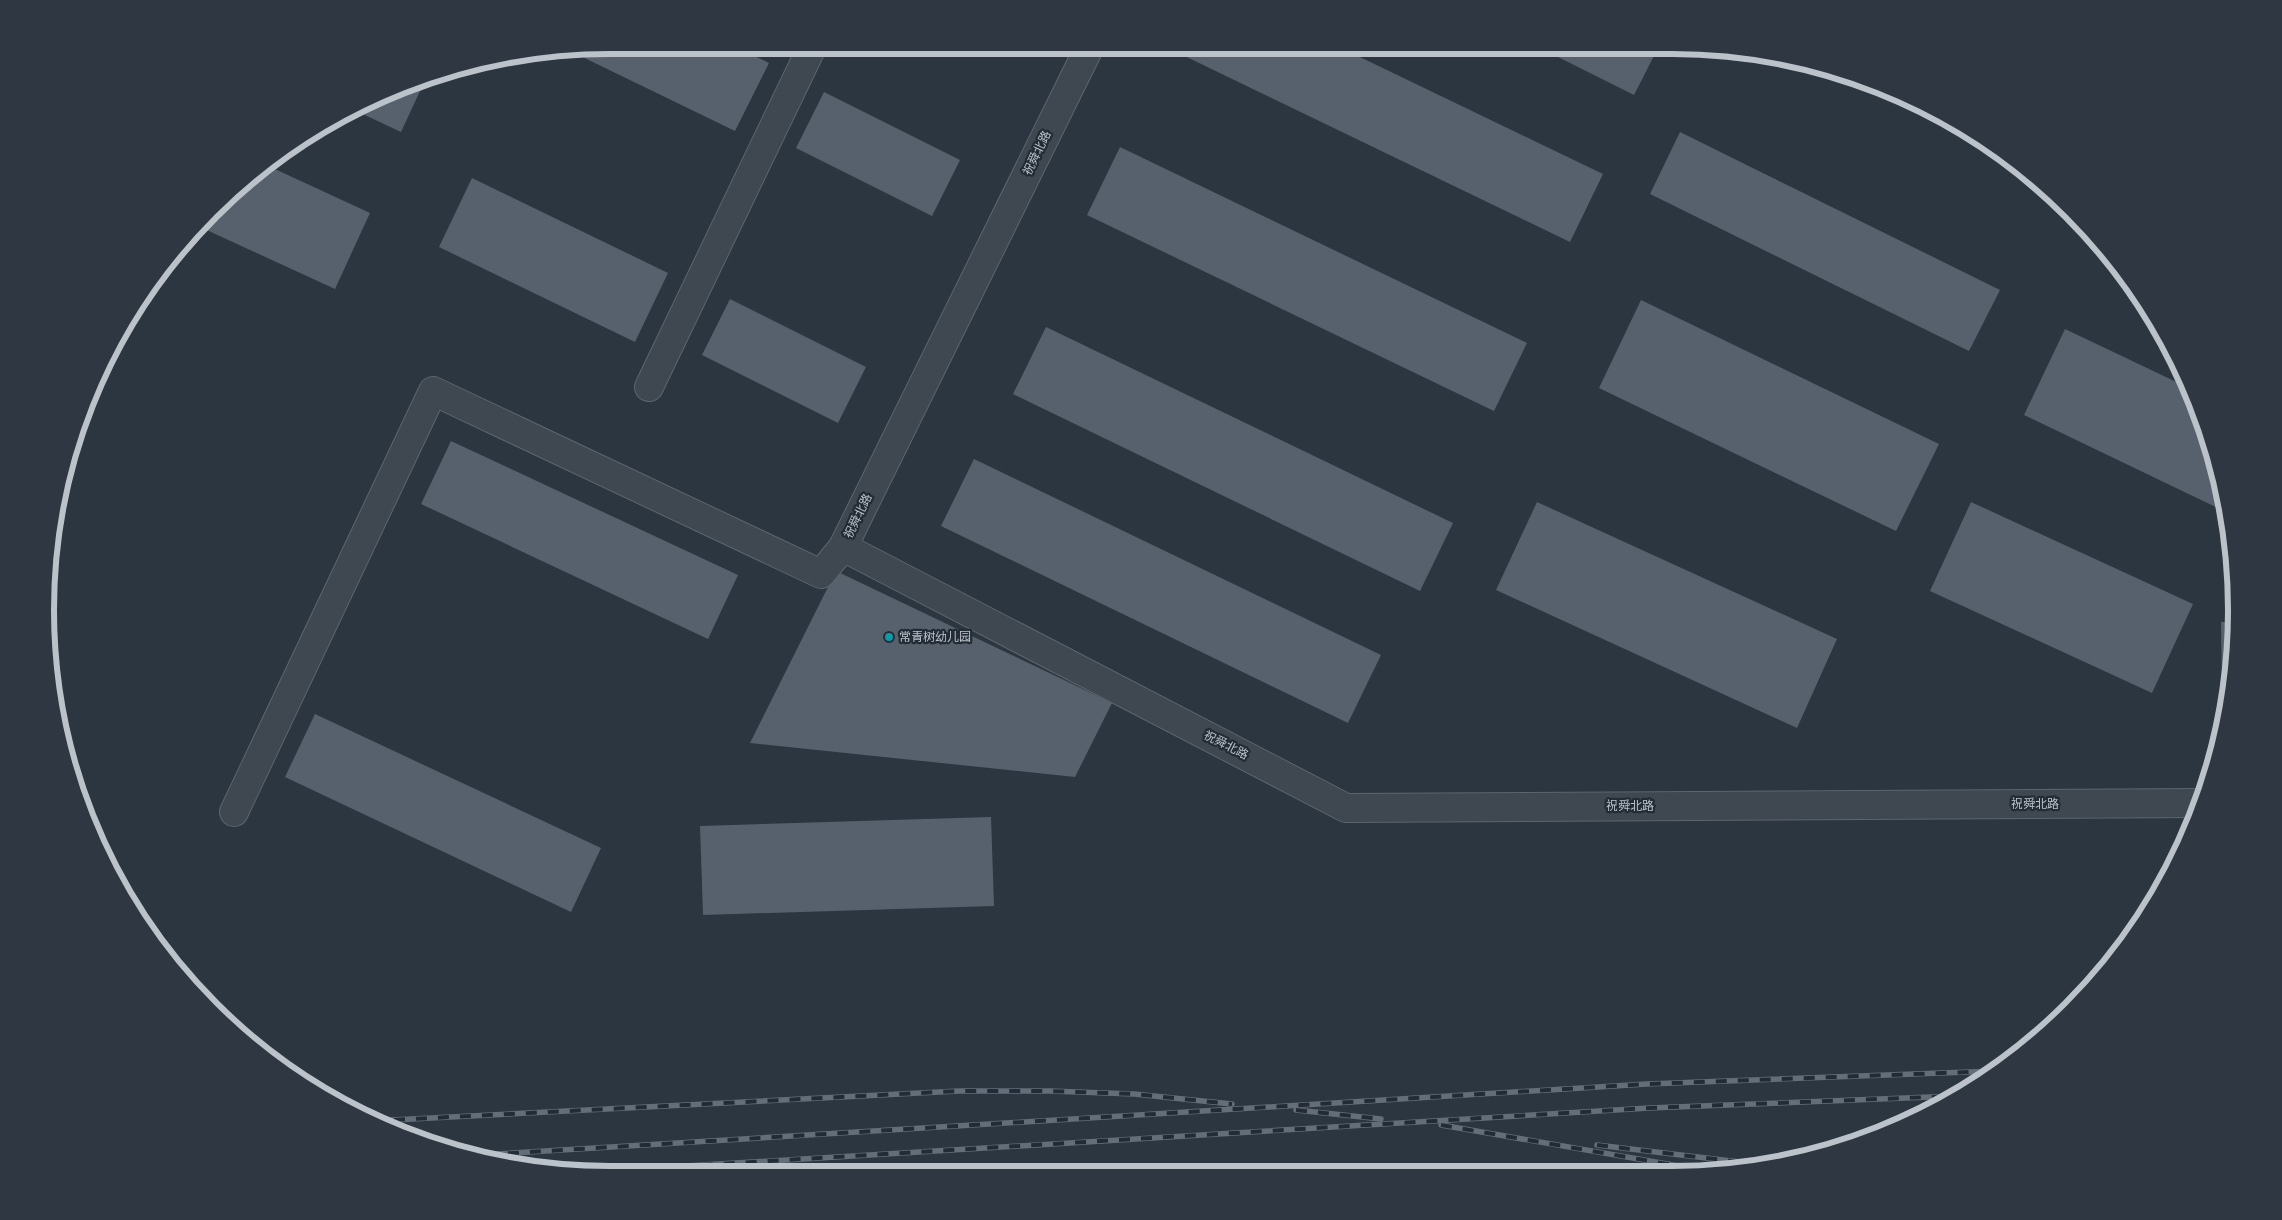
<svg xmlns="http://www.w3.org/2000/svg" width="2282" height="1220" font-family="Mulish,'Noto Sans SC',sans-serif">
	<style>
		.building { fill: #57616d }
		.lines { fill: none; stroke-linecap: round; stroke-linejoin: round }
		.minor-casing { stroke: #5d656e; stroke-width: 30 }
		.minor { stroke: #3f4750; stroke-width: 28 }
		.rail-casing { stroke: #636e79; stroke-width: 5.5 }
		.rail { stroke: #232c36; stroke-width: 4; stroke-dasharray: 11; stroke-linecap: butt }
		.culture-dot { fill: #0f9aa8; stroke: #232c36; stroke-width: 2 }
		.labels { text-anchor: middle; stroke-width: 4.5; stroke-linejoin: round; paint-order: stroke }
		.street-label { font-size: 12px; fill: #bcc2ca; stroke: #232c36 }
		.poi-label { font-size: 12px; fill: #bcc2ca; stroke: #232c36; text-anchor: start }
		.rim { fill: none; stroke: #bcc2ca; stroke-width: 6 }
	</style>
	<rect width="100%" height="100%" fill="#2b3640"/>
	<g class="building">
		<polygon points="610,45 732,45 769,63 735,131 566,49"/>
		<polygon points="1164,46 1337,46 1603,174 1570,242"/>
		<polygon points="1536,46 1659,46 1634,95"/>
		<polygon points="427,76 401,132 352,109 389,93"/>
		<polygon points="824,92 960,160 932,216 796,148"/>
		<polygon points="1680,132 2000,290 1969,351 1650,194"/>
		<polygon points="1120,147 1527,343 1494,411 1087,215"/>
		<polygon points="264,164 370,213 335,289 198,226"/>
		<polygon points="472,178 668,273 635,342 439,247"/>
		<polygon points="730,299 866,367 838,423 702,355"/>
		<polygon points="1641,300 1939,444 1896,531 1599,388"/>
		<polygon points="1046,327 1453,523 1420,591 1013,394"/>
		<polygon points="2065,329 2189,388 2207,429 2225,508 2224,511 2024,415"/>
		<polygon points="451,441 738,575 708,639 421,504"/>
		<polygon points="974,459 1381,655 1348,723 941,526"/>
		<polygon points="1537,502 1837,639 1797,728 1496,590"/>
		<polygon points="1971,502 2193,604 2152,693 1930,591"/>
		<polygon points="836,571 1112,703 1075,777 750,743"/>
		<polygon points="2221,622 2235,622 2236,647 2228,692 2222,692"/>
		<polygon points="315,714 601,848 571,912 285,777"/>
		<polygon points="991,817 994,906 703,915 700,826"/>
	</g>
	<g class="lines">
		<g class="minor-casing">
			<g id="minor">
				<polyline points="1090,46 843,547 1346,808 2200,803"/>
				<polyline points="649,387 813,45"/>
				<polyline points="234,812 433,391 821,574 843,547"/>
			</g>
		</g>
		<use href="#minor" class="minor"/>
		<g class="rail-casing">
			<g id="rail">
				<polyline points="1296,1110 1381,1119"/>
				<polyline points="372,1121 959,1091 1049,1091 1134,1094 1232,1104"/>
				<polyline points="1441,1125 1702,1170"/>
				<polyline points="1597,1145 1765,1165"/>
				<polyline points="464,1156 1647,1084 1996,1071"/>
				<polyline points="570,1173 1649,1108 1956,1096"/>
			</g>
		</g>
		<use href="#rail" class="rail"/>
	</g>
	<circle class="culture-dot" cx="889" cy="637" r="5"/>
	<g class="labels">
		<g class="street-label">
			<text transform="translate(1037 153) rotate(-64)" y="4">祝舜北路</text>
			<text transform="translate(858 516) rotate(-64)" y="4">祝舜北路</text>
			<text transform="translate(1226 745) rotate(27)" y="4">祝舜北路</text>
			<text x="2035" y="808">祝舜北路</text>
			<text x="1630" y="810">祝舜北路</text>
		</g>
		<g class="poi-label">
			<text x="899" y="641">常青树幼儿园</text>
		</g>
	</g>
	<path d="M0 0H2282V1220H0ZM610 54H1672A556 556 0 0 1 2228 610V610A556 556 0 0 1 1672 1166H610A556 556 0 0 1 54 610V610A556 556 0 0 1 610 54Z" fill="#2f3842" fill-rule="evenodd"/>
	<path class="rim" d="M610 54H1672A556 556 0 0 1 2228 610V610A556 556 0 0 1 1672 1166H610A556 556 0 0 1 54 610V610A556 556 0 0 1 610 54Z"/>
</svg>
